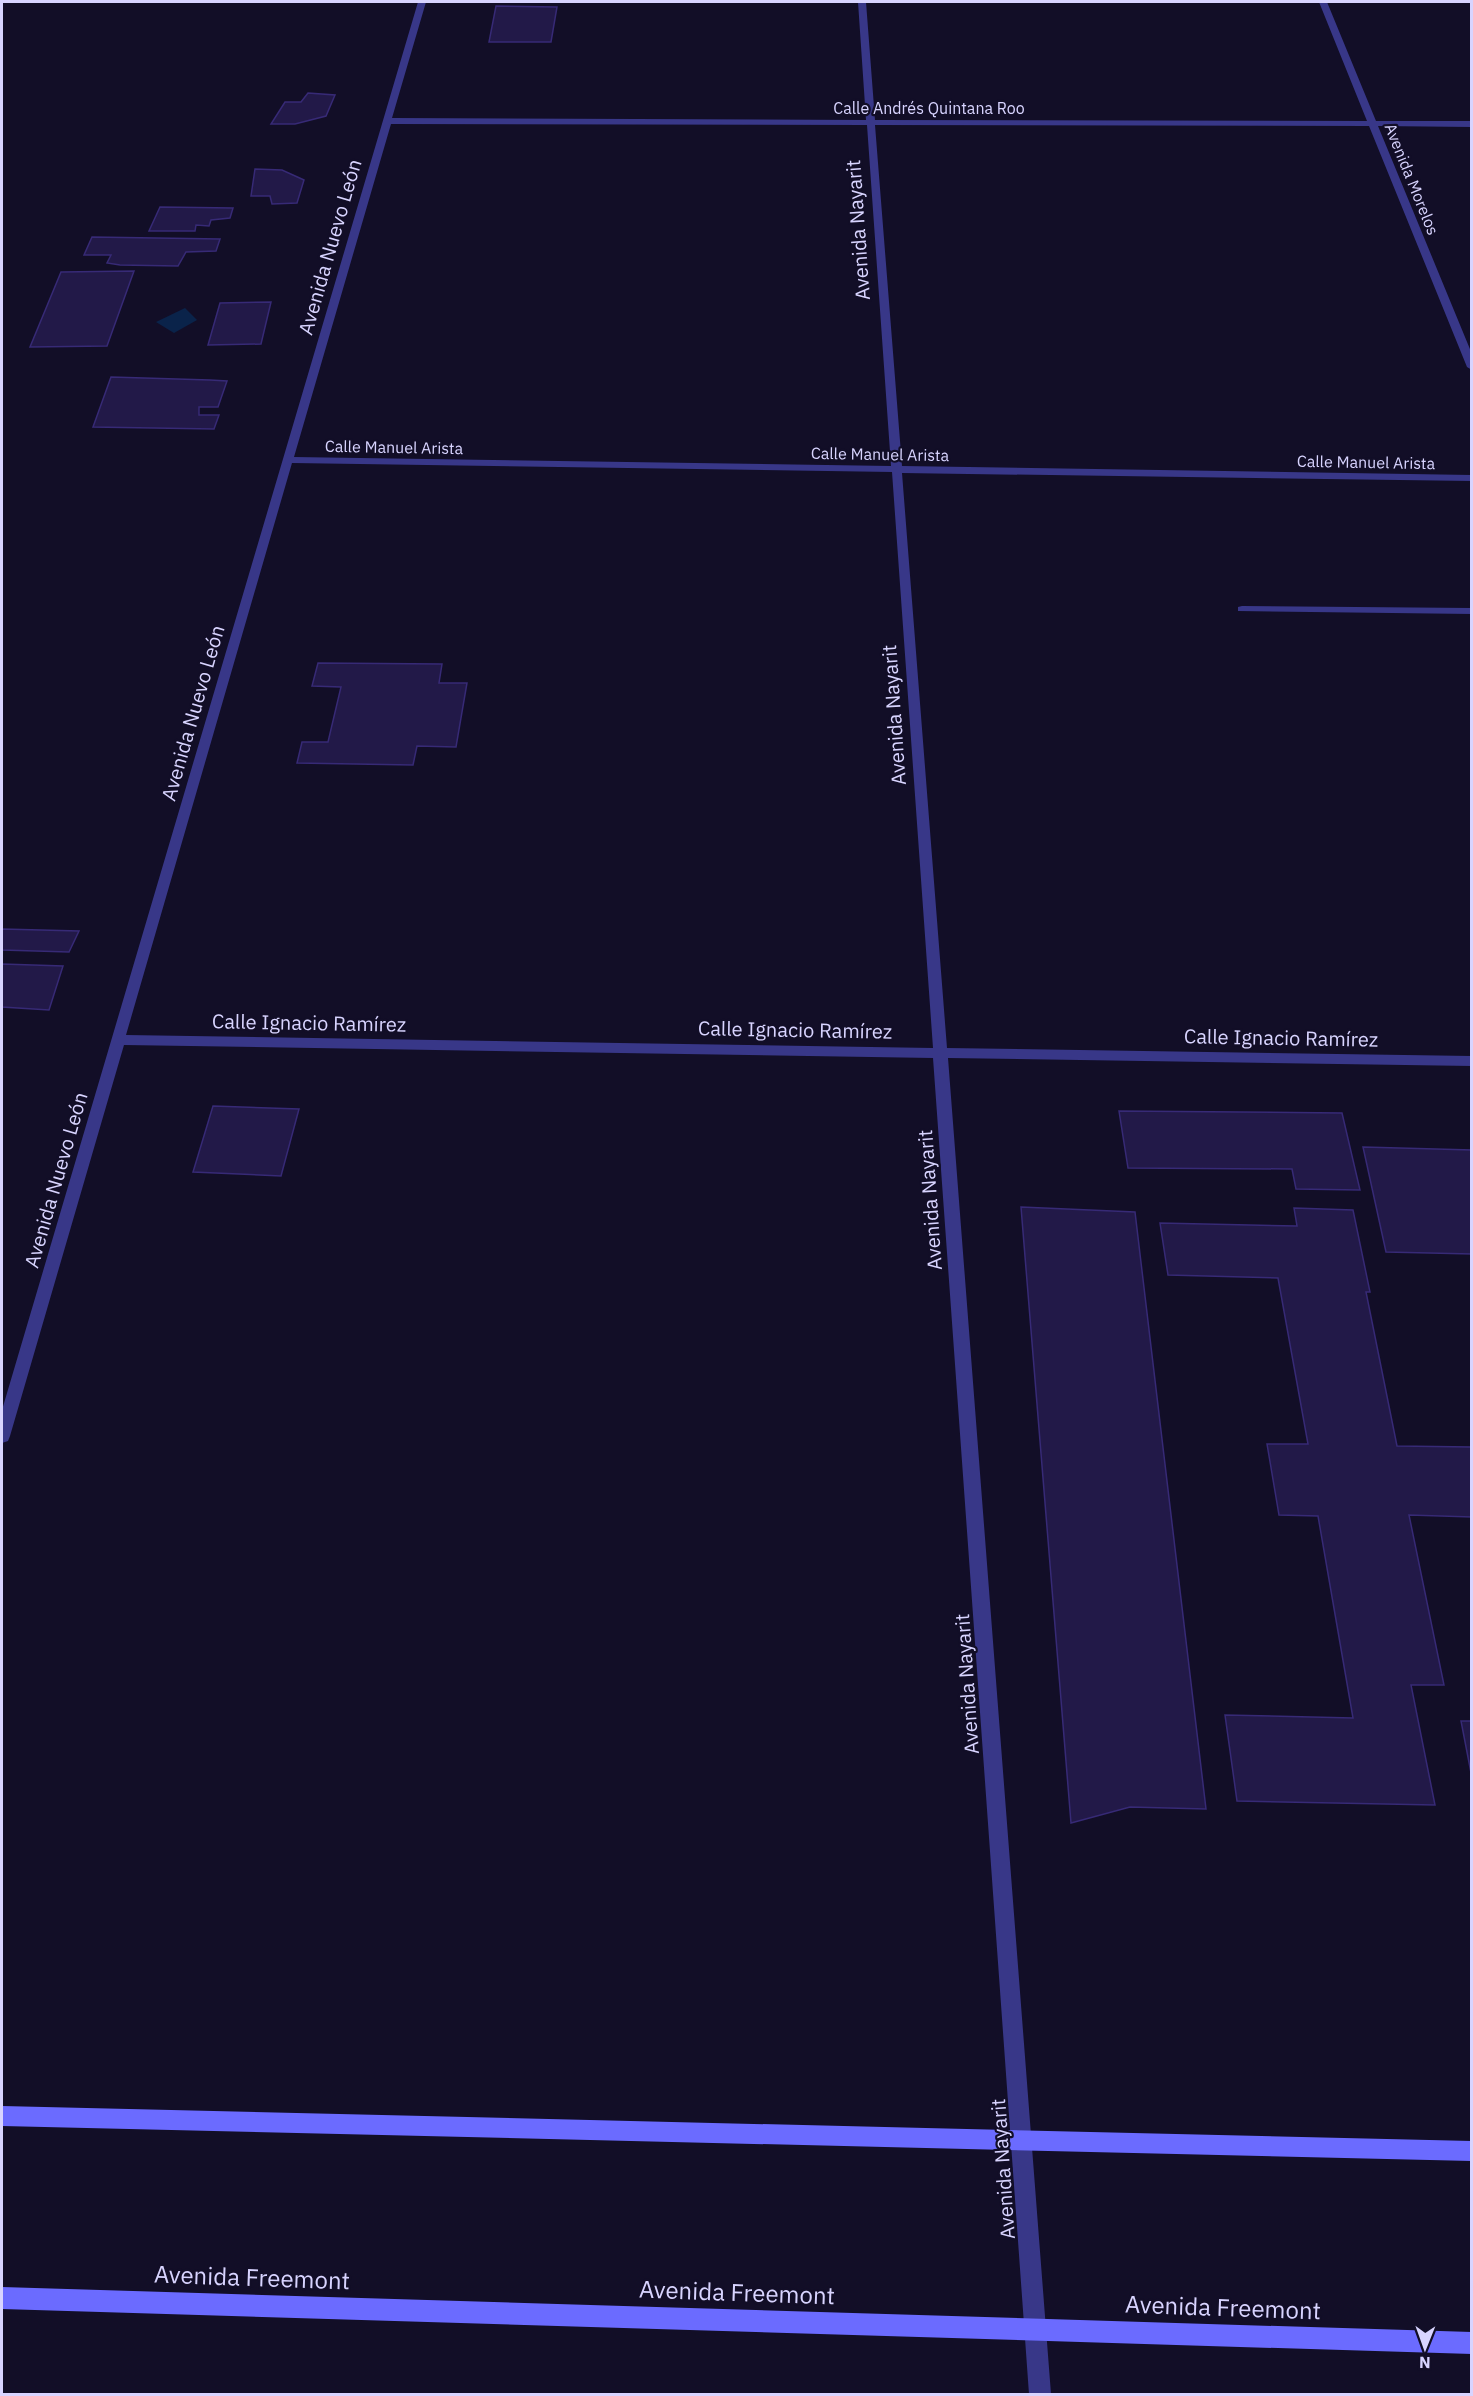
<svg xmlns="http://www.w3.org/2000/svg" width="1473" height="2396" font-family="'IBM Plex Sans',sans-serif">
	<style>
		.water { fill: #0a234a }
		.building { fill: #221948; stroke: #372a76; stroke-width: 1.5 }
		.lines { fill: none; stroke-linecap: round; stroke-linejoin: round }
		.minor { fill: #383788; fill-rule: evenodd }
		.secondary { fill: #6b6bff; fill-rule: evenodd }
		.labels { text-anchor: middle; stroke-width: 4.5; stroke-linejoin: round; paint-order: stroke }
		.far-street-label { font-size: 16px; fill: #d8d4ff; stroke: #120e27 }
		.street-label { font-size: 20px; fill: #d8d4ff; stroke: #120e27 }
		.near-street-label { font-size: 24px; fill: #d8d4ff; stroke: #120e27 }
	</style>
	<rect width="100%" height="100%" fill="#120e27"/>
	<polygon class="water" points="185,308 197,320 174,333 156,322"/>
	<g class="building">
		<polygon points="496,6 557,7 551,42 489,42"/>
		<polygon points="308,93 335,95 326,116 295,124 271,124 285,102 301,102"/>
		<polygon points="255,169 282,170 304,180 297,203 272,204 270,196 251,196"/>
		<polygon points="160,207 233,208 230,218 211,220 209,226 196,225 195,231 149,231"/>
		<polygon points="92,237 220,239 216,251 186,252 178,266 120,265 107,263 111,255 84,255"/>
		<polygon points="134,271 107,346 30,347 61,272"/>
		<polygon points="271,302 261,344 208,345 220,303"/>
		<polygon points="111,377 210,380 227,381 218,407 199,407 199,415 219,415 214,429 93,427"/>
		<polygon points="318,663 442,664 439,683 467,683 456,747 417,746 413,765 297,763 302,742 328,742 341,687 312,686"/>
		<polygon points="2,929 79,931 69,952 2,950"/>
		<polygon points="2,964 63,966 49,1010 2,1007"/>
		<polygon points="213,1106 299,1109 281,1176 193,1172"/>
		<polygon points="1119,1111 1342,1113 1360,1190 1296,1189 1292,1169 1128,1168"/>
		<polygon points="1363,1147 1472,1150 1472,1254 1386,1252"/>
		<polygon points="1021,1207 1135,1212 1206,1809 1130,1807 1071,1823"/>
		<polygon points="1294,1208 1353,1210 1370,1292 1366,1292 1397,1446 1472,1447 1472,1517 1409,1515 1444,1685 1411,1685 1435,1805 1237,1801 1225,1715 1353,1718 1318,1516 1279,1515 1267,1444 1308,1444 1278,1278 1168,1275 1160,1223 1297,1226"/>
		<polygon points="1461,1721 1472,1721 1472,1778"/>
	</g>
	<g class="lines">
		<g class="minor">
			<path d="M418,2h8l-34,116 474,2 -8,-118h8l9,118 492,1 -48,-119h8l49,119h96v6l-94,-1 94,228v16l-5,-3 -98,-241 -494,-1 27,341 570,9v6l-570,-8 45,575 525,8v10l-524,-8 103,1336h-22l-96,-1336 -809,-13 -114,391 -2,5 -6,2v-33zM391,124l476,1 24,341 -597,-9zM292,463l600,9 41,576 -807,-13z"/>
			<polygon points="1242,606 1472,608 1472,614 1238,611 1238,607"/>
		</g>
		<g class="secondary">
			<polygon points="2,2106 1472,2141 1472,2161 2,2126"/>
			<polygon points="2,2287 1472,2332 1472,2354 2,2309"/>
		</g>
	</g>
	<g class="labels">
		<g class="far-street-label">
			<text x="929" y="114">Calle Andrés Quintana Roo</text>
			<text transform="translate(1412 179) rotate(68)" y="6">Avenida Morelos</text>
			<text transform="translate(394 447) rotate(1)" y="6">Calle Manuel Arista</text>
			<text transform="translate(880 454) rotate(1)" y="6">Calle Manuel Arista</text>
			<text transform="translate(1366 462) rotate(1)" y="6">Calle Manuel Arista</text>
		</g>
		<g class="street-label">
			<text transform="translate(858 230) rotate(-94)" y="7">Avenida Nayarit</text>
			<text transform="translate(330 247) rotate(-74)" y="7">Avenida Nuevo León</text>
			<text transform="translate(193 713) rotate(-74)" y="7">Avenida Nuevo León</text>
			<text transform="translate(894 715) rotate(-94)" y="7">Avenida Nayarit</text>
			<text transform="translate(309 1023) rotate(1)" y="7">Calle Ignacio Ramírez</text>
			<text transform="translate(795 1030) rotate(1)" y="7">Calle Ignacio Ramírez</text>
			<text transform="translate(1281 1038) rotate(1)" y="7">Calle Ignacio Ramírez</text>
			<text transform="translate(56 1180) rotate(-74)" y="7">Avenida Nuevo León</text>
			<text transform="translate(930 1200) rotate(-94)" y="7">Avenida Nayarit</text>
			<text transform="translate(967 1684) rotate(-94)" y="7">Avenida Nayarit</text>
			<text transform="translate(1003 2169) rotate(-94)" y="7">Avenida Nayarit</text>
		</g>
		<g class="near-street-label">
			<text transform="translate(252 2278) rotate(2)" y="8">Avenida Freemont</text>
			<text transform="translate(737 2293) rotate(2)" y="8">Avenida Freemont</text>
			<text transform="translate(1223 2308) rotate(2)" y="8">Avenida Freemont</text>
		</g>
	</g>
	<rect width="1473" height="2396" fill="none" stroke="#d8d4ff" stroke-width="6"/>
	<g transform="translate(1425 2348) rotate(181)" stroke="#120e27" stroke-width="4.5" paint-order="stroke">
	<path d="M0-4.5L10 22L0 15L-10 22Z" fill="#d8d4ff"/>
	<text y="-9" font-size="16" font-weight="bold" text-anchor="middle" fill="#d8d4ff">N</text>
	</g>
</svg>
